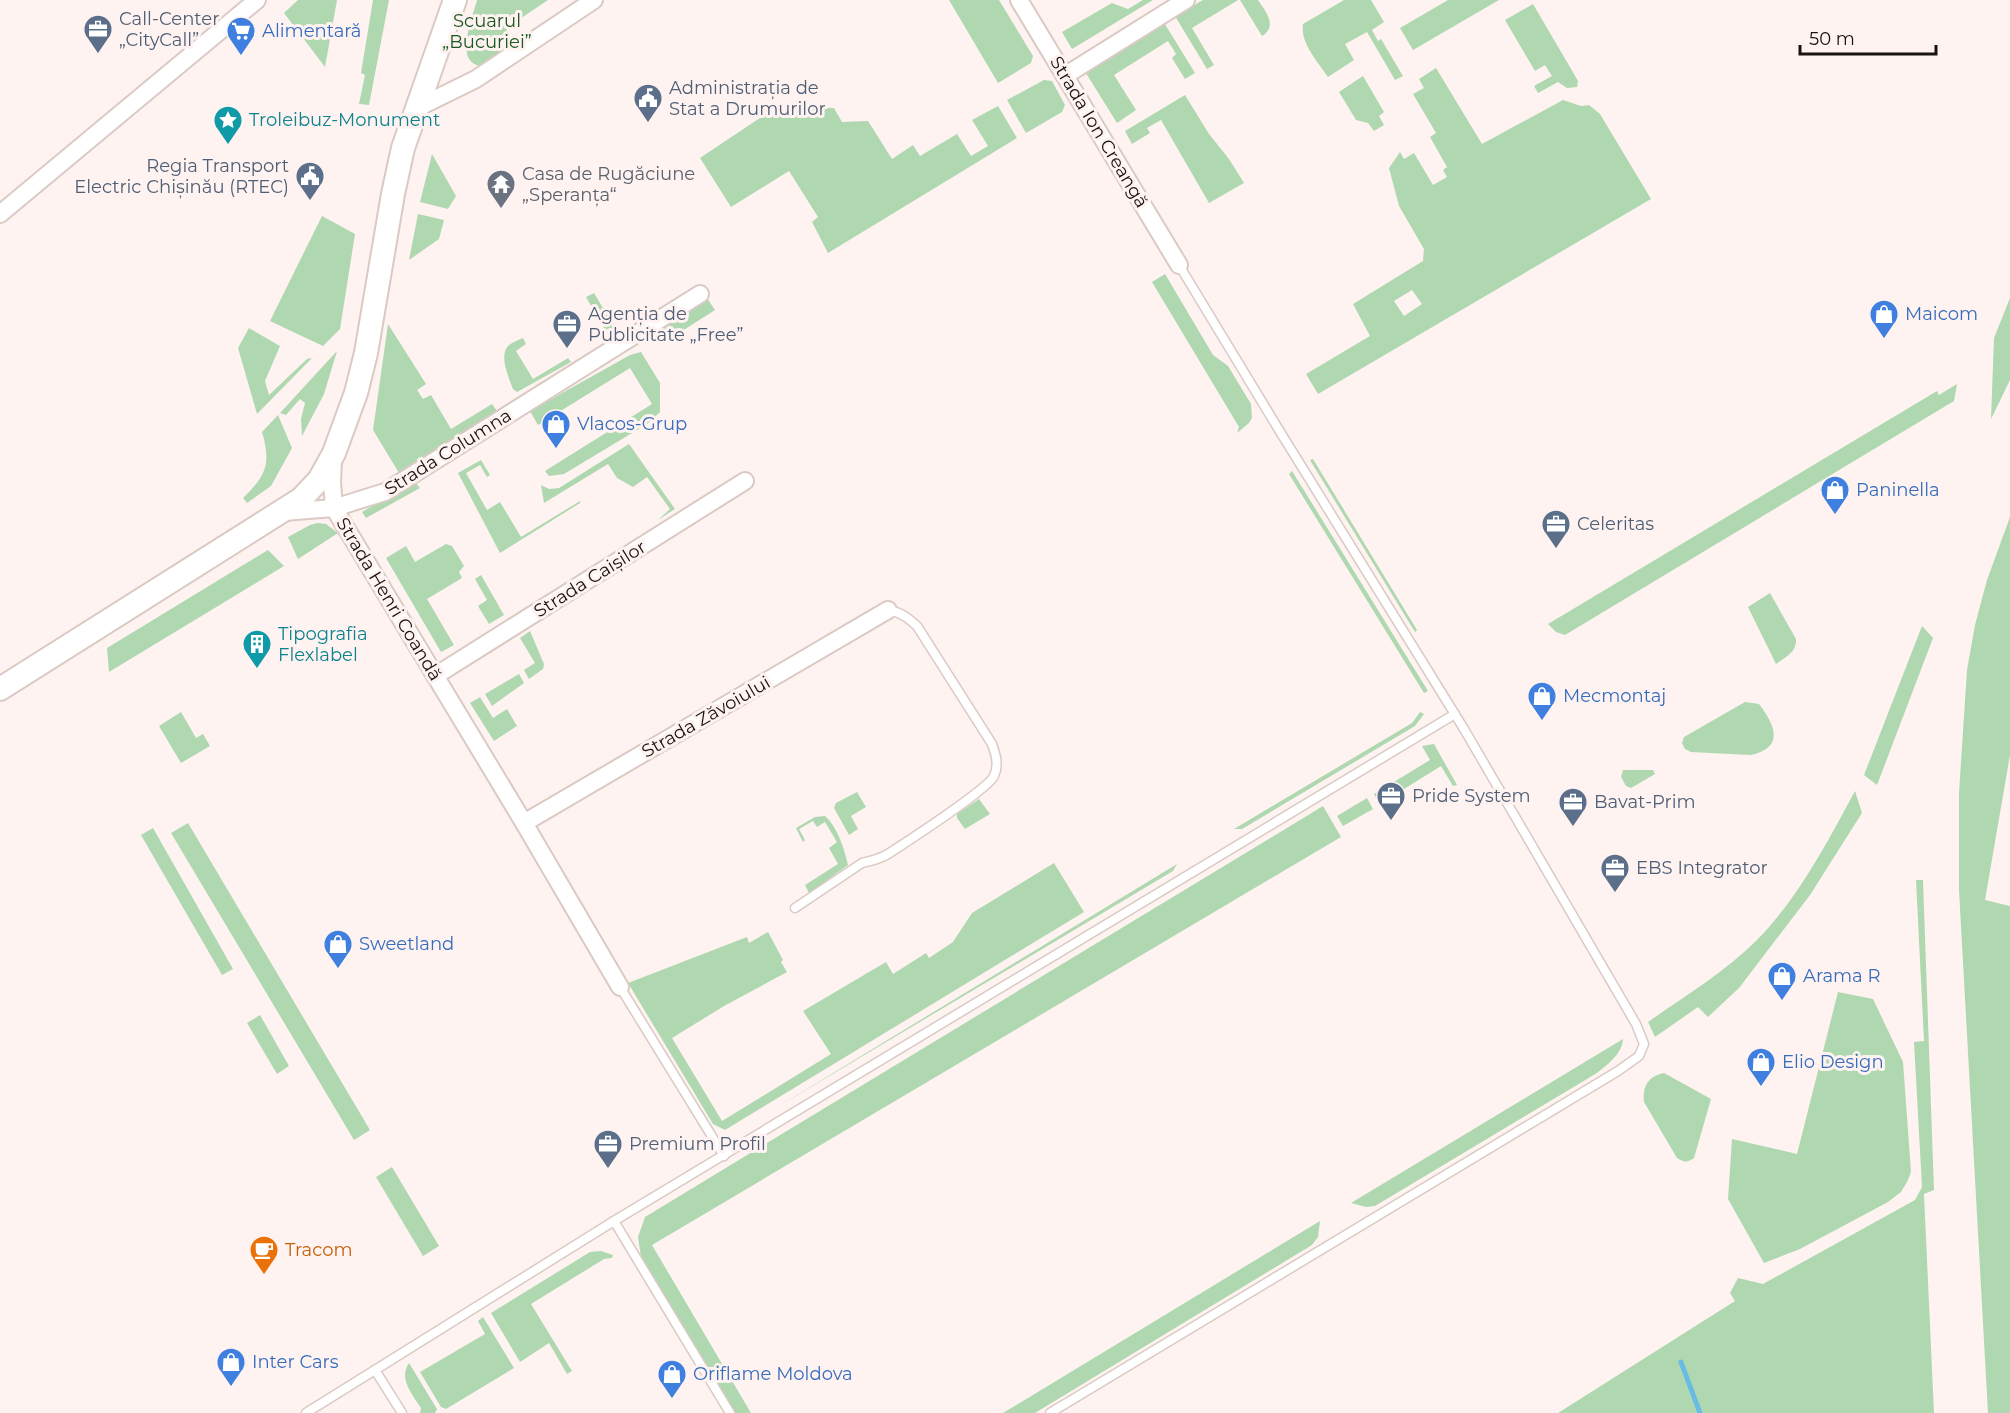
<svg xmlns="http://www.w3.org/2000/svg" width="2010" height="1413" font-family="Montserrat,sans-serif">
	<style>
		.green { fill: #afd8b0; fill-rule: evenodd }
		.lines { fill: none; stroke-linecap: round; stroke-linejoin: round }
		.stream { stroke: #67bbe5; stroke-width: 5 }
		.service-casing { stroke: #dbcac4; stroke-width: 11 }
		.minor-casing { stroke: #dbcac4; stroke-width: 20 }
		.secondary-casing { stroke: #dbcac4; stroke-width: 26 }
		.service { stroke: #fff; stroke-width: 8 }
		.minor { stroke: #fff; stroke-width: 16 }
		.secondary { stroke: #fff; stroke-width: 22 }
		.labels { text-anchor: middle; stroke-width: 6; stroke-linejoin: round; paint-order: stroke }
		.service-label { font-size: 18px; fill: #4e5e75; stroke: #fef3f0; text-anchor: start }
		.park-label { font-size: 18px; fill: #1a5721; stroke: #fef3f0 }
		.shop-label { font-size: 18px; fill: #366cbe; stroke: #fef3f0; text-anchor: start }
		.culture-label { font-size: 18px; fill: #0d838f; stroke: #fef3f0; text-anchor: start }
		.street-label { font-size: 18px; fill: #191311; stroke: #fef3f0 }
		.worship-label { font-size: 18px; fill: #5b616d; stroke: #fef3f0; text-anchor: start }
		.food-label { font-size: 18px; fill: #c56008; stroke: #fef3f0; text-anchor: start }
	</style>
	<rect width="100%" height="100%" fill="#fef3f0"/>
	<g class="green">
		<polygon points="298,0 337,0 325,67 284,13"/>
		<polygon points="373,0 389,0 369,105 359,104 365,75 361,73"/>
		<path d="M477,0h71l-40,27 -8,26 -19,13c-28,-3 -8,-50 -4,-66z"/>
		<polygon points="949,0 999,0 1033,56 1031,63 998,83"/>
		<polygon points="1143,0 1153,0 1072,49 1062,32 1112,3 1128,9"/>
		<polygon points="1203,0 1238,0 1192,28 1214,65 1207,69 1175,16"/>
		<path d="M1240,0h18c8,12 20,26 4,36z"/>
		<path d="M1344,0h27l13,22 -12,8 6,11 3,-2 22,37 -8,4 -28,-48 -22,12 9,16 -26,17c-10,-15 -28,-34 -25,-53z"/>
		<polygon points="1448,0 1499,0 1413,50 1400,28"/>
		<polygon points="1533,4 1574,74 1578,81 1577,87 1567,88 1558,82 1538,93 1534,86 1552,76 1545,65 1535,71 1505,20"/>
		<polygon points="1163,21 1195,73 1185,79 1172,58 1176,54 1168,41 1114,75 1136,110 1117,123 1084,70"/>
		<path d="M1436,68l46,76 81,-44 18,6 8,-1 11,9 51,85 -333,195 -12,-20 64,-38 -17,-32 70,-43 1,-12 -25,-43 -10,-38 11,-16 4,7 10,-6 19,32 14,-8 -4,-7 4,-3 -17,-30 6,-4 -23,-39 11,-6 -5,-9zM1412,290l10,14 -18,12 -10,-15z"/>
		<polygon points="1363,76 1384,112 1379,116 1384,125 1374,131 1368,123 1356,120 1339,92"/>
		<polygon points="1044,80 1052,81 1065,105 1062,112 1026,133 1007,100"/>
		<polygon points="1185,95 1209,134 1229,159 1244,183 1209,203 1161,120 1147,128 1150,133 1132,144 1125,131"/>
		<polygon points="778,106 834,108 842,122 868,121 892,159 913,145 920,156 957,134 971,156 988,146 972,120 998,106 1017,138 828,253 812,222 818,217 789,171 731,207 700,158"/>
		<polygon points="432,154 456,196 448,209 420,202"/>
		<polygon points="418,214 444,220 439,239 409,260"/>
		<polygon points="322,216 355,234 340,329 323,346 270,321"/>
		<polygon points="1165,274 1213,355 1228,366 1251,404 1252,418 1249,423 1237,433 1239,427 1152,282"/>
		<polygon points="594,293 616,330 608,335 586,297"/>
		<polygon points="707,298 715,310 665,342 656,339 652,331"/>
		<polygon points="2010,298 2010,380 1991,419 1994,338"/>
		<polygon points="388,324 426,384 417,390 423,399 431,395 451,429 492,404 497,411 399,473 373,430"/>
		<polygon points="249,328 280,346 265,381 269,395 307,359 312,358 257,414 238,348"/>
		<path d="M523,338l3,6 -10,7 17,28 35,-21 3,4 -54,30 -4,-3c-4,-11 -15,-34 -4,-44 4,-3 9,-5 14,-7z"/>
		<polygon points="337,351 324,394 302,436 301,419 305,403 300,399 286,415 280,413"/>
		<polygon points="641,352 660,383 660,412 647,424 564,474 549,476 545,471 652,404 630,368 538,425 530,411 630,355"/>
		<polygon points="1957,384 1954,401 1565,635 1556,632 1548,624 1937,391 1939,395"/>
		<path d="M278,415l14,33 -21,38 -24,17 -4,-5c24,-23 28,-35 19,-66z"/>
		<polygon points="629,444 675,509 658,520 670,509 647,477 633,487 617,478 608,464 544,503 541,485 549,489 559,488"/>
		<polygon points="1313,459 1417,630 1415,632 1310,460"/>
		<polygon points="481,460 490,475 487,477 480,465 466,473 487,510 500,502 521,537 580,501 580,503 500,553 458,473"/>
		<polygon points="1292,471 1428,691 1424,693 1289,474"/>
		<polygon points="414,481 420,488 366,518 362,512"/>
		<polygon points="2010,517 2010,755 1985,900 2010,906 2010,1413 1988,1413 1959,890 1959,793 1967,670 1975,625 1987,580"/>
		<polygon points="318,523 326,524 338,533 298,559 288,537 310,525"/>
		<polygon points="446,544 452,546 464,566 459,572 462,578 427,599 454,645 441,652 386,558 406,546 415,562"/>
		<polygon points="268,550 284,566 109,672 107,648"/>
		<polygon points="481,575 504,615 489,624 478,606 487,600 475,579"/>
		<path d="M1770,593l26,46c1,13 -10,18 -20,25l-28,-57z"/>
		<polygon points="1922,626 1933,638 1877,785 1864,775"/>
		<polygon points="530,631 544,664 543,669 529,679 524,670 535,663 520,638"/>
		<polygon points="519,674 524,683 492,706 485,694"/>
		<polygon points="480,697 493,718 507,709 517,726 494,741 470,703"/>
		<path d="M1745,702l14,2c16,21 26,43 -8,51l-60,-3 -6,-3 -3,-6 2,-6z"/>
		<polygon points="181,712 196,738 203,734 210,746 181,763 159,726"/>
		<polygon points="1420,712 1424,714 1415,726 1242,829 1234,829 1412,723"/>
		<polygon points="1434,744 1457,785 1453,786 1441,766 1380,804 1374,794 1430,760 1422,746"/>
		<polygon points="1623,770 1653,770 1655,774 1631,788 1626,786 1621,777"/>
		<path d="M1855,791l7,22 -52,82 -71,93 -31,29 -10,-10 -43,30 -7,-15c37,-26 77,-50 109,-82 42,-43 70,-97 98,-149z"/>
		<polygon points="857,792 866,807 851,816 858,829 849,835 834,808 836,803"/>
		<polygon points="1367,798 1373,809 1343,826 1337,816"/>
		<polygon points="979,799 990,814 965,829 957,818 957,814"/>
		<polygon points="1323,806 1341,837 652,1245 751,1413 735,1413 641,1257 638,1237 645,1217"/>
		<path d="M825,816c13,12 19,32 23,49l-39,28 -4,-8 33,-21 -9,-16 8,-6 -12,-20 -8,5 -4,-6 -14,8 6,11 -2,2 -7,-14 19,-11z"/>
		<polygon points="188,823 370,1130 354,1140 171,833"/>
		<polygon points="153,828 233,969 222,975 141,835"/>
		<polygon points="1054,863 1084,912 725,1130 713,1124 628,983 747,937 749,943 768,932 783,960 781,962 787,972 724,1006 672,1038 722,1121 831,1054 803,1011 886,962 893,974 926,953 929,958 953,942 972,913"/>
		<polygon points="1177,864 1173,871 774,1109"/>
		<polygon points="1916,880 1923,880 1934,1190 1924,1194 1934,1413 1558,1413 1735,1301 1730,1293 1738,1278 1763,1284 1915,1200 1922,1187 1914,1042 1924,1041"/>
		<polygon points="1838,992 1873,999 1903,1062 1911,1172 1907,1182 1901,1192 1888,1202 1800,1249 1764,1263 1728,1199 1732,1139 1797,1154"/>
		<polygon points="260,1015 289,1066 277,1074 247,1023"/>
		<path d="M1623,1039c-1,15 -15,25 -26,34l-222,133 -9,1 -15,-4z"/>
		<path d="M1664,1073l47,26 -17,59c-7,5 -10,4 -17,0l-33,-56c-2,-15 4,-26 20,-29z"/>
		<polygon points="392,1167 439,1246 423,1256 376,1177"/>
		<polygon points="1320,1221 1318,1237 1312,1245 1035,1413 1003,1413"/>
		<polygon points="601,1251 613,1255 612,1258 604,1259 531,1304 572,1371 567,1374 549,1343 520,1362 491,1313 590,1252"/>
		<polygon points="483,1317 514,1368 446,1409 441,1407 420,1372 485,1334 478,1321"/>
		<path d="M409,1363l28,46 -2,4h-15l1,-5c-8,-13 -23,-29 -12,-45z"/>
	</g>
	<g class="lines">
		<polyline class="stream" points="1681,1362 1700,1413"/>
		<g class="service-casing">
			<g id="service">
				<path d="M795,908l67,-45c9,-2 18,-4 26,-9 17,-11 100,-65 106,-78 5,-11 2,-21 -2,-32l-75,-118c-9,-8 -16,-14 -29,-16"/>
				<polyline points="620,987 724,1156"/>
				<polyline points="614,1221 730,1413"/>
				<polyline points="306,1413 375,1370"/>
				<polyline points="402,1413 375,1370 614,1221 1455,714"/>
				<polyline points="1050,1413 1618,1071 1639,1056 1644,1044 1636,1024 1464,729 1279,430 1179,265"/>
			</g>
		</g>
		<g class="minor-casing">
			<g id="minor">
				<polyline points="1019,0 1179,265"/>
				<polyline points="1066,75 1186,0"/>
				<polyline points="417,108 476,79 594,0"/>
				<polyline points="0,214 257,0"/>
				<polyline points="333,460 332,482 334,508 524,823 620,987"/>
				<polyline points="283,512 334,508 385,492 700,294"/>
				<polyline points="435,676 745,481"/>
				<polyline points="524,823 888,610"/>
			</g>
		</g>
		<g class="secondary-casing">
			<polyline id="secondary" points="0,689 301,499 319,480 334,453 356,393 366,353 393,194 403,148 455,0"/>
		</g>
		<use href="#service" class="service"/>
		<use href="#minor" class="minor"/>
		<use href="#secondary" class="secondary"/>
	</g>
	<defs>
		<g id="office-pin" transform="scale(1.5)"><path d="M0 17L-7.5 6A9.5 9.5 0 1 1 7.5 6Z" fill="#5c6f8a" stroke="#fef3f0"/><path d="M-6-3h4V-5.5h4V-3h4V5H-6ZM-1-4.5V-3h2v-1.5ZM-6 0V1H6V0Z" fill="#fff"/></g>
		<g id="supermarket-pin" transform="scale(1.5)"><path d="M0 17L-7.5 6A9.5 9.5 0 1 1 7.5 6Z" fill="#3f7fe0" stroke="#fef3f0"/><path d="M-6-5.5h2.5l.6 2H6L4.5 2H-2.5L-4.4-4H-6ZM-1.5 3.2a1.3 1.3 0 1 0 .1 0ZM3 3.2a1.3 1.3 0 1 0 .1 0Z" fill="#fff"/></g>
		<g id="civic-pin" transform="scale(1.5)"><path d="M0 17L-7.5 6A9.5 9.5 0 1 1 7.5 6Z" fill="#5c6f8a" stroke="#fef3f0"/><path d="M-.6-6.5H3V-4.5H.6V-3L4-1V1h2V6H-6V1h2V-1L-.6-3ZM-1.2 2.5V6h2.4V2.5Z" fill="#fff"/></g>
		<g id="sight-pin" transform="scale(1.5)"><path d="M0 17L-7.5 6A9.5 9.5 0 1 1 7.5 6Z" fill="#0f9aa8" stroke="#fef3f0"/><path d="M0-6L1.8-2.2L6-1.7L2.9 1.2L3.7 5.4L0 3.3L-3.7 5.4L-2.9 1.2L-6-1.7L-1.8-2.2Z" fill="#fff"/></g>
		<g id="temple-pin" transform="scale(1.5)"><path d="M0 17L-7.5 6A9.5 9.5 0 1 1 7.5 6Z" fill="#6b7280" stroke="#fef3f0"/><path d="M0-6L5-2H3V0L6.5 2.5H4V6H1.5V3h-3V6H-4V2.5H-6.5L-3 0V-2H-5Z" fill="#fff"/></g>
		<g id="shop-pin" transform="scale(1.5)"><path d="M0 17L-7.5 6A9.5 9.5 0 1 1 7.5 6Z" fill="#3f7fe0" stroke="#fef3f0"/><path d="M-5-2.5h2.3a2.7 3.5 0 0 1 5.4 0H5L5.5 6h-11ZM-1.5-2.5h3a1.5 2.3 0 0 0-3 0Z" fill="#fff"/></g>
		<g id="building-pin" transform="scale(1.5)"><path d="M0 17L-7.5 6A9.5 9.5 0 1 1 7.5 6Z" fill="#0f9aa8" stroke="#fef3f0"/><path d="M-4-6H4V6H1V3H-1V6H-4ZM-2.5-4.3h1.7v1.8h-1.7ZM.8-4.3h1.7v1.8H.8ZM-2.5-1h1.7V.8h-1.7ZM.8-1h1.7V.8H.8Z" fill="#fff"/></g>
		<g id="cafe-pin" transform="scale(1.5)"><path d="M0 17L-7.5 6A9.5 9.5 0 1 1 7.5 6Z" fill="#e8710a" stroke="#fef3f0"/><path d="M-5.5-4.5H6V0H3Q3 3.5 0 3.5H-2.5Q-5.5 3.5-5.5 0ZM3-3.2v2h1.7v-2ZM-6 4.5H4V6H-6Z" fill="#fff"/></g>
	</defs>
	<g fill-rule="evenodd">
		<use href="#office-pin" x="98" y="29"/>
		<use href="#supermarket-pin" x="241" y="31"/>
		<use href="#civic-pin" x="648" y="98"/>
		<use href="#sight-pin" x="228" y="120"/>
		<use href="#civic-pin" x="310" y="176"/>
		<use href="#temple-pin" x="501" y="184"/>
		<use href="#shop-pin" x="1884" y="314"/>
		<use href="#office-pin" x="567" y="324"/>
		<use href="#shop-pin" x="556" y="424"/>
		<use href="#shop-pin" x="1835" y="490"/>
		<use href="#office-pin" x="1556" y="524"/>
		<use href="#building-pin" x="257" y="644"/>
		<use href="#shop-pin" x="1542" y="696"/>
		<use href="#office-pin" x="1391" y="796"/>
		<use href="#office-pin" x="1573" y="802"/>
		<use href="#office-pin" x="1615" y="868"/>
		<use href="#shop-pin" x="338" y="944"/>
		<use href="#shop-pin" x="1782" y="976"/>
		<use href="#shop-pin" x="1761" y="1062"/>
		<use href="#office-pin" x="608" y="1144"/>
		<use href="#cafe-pin" x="264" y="1250"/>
		<use href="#shop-pin" x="231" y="1362"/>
		<use href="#shop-pin" x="672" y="1374"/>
	</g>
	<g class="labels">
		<g class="service-label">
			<text x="119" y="25">Call-Center<tspan x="119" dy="21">„CityCall”</tspan></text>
			<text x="669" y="94">Administrația de<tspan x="669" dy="21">Stat a Drumurilor</tspan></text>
			<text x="289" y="172" text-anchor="end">Regia Transport<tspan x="289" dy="21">Electric Chișinău (RTEC)</tspan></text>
			<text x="588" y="320">Agenția de<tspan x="588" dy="21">Publicitate „Free”</tspan></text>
			<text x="1577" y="530">Celeritas</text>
			<text x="1412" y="802">Pride System</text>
			<text x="1594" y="808">Bavat-Prim</text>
			<text x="1636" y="874">EBS Integrator</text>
			<text x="629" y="1150">Premium Profil</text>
		</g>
		<g class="park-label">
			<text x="487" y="27">Scuarul<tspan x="487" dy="21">„Bucuriei”</tspan></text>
		</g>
		<g class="shop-label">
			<text x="262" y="37">Alimentară</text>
			<text x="1905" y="320">Maicom</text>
			<text x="577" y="430">Vlacos-Grup</text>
			<text x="1856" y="496">Paninella</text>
			<text x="1563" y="702">Mecmontaj</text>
			<text x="359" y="950">Sweetland</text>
			<text x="1803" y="982">Arama R</text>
			<text x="1782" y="1068">Elio Design</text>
			<text x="252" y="1368">Inter Cars</text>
			<text x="693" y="1380">Oriflame Moldova</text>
		</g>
		<g class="culture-label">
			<text x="249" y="126">Troleibuz-Monument</text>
			<text x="278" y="640">Tipografia<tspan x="278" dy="21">Flexlabel</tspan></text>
		</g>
		<g class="street-label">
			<text transform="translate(1099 132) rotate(59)" y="6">Strada Ion Creangă</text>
			<text transform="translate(448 452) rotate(-32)" y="6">Strada Columna</text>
			<text transform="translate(590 579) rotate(-32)" y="6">Strada Caișilor</text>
			<text transform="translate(389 599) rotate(59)" y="6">Strada Henri Coandă</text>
			<text transform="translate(706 717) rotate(-30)" y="6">Strada Zăvoiului</text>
		</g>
		<g class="worship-label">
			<text x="522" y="180">Casa de Rugăciune<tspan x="522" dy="21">„Speranța“</tspan></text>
		</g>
		<g class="food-label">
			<text x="285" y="1256">Tracom</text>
		</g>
	</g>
	<path d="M1800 45v9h136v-9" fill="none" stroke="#191311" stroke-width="3"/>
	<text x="1809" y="45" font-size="18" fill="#191311" stroke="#fef3f0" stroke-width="4.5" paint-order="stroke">50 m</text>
</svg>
